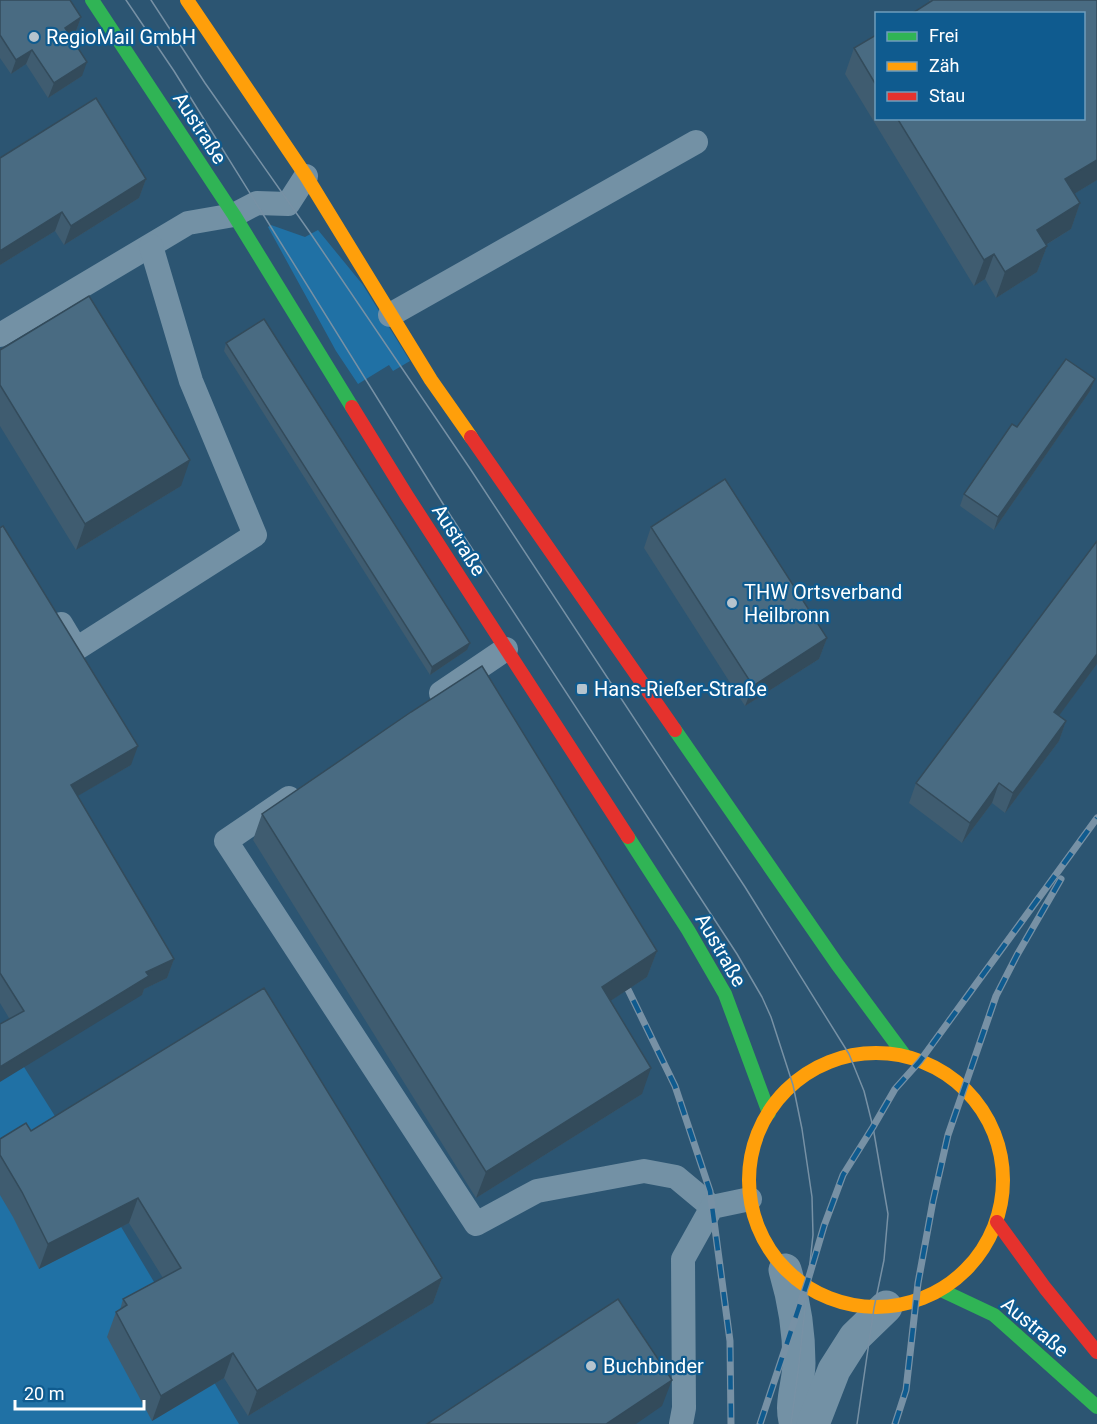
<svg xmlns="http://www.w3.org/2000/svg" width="1097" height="1424" font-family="Roboto,sans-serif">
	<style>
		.green { fill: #2071a5 }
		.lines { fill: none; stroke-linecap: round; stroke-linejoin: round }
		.lane { stroke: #7391a5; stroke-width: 24 }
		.street { stroke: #7391a5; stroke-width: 33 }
		.fast { stroke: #30b455; stroke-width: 14 }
		.slow { stroke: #ff9f0a; stroke-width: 14 }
		.jam { stroke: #e5322d; stroke-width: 14 }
		.tram { stroke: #7791a5; stroke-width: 1.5 }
		.rail-casing { stroke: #7791a5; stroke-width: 7 }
		.rail { stroke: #0f5b8f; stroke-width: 4.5; stroke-dasharray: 14; stroke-linecap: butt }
		.wall { fill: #3f5c70 }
		.shaded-wall { fill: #334b5b }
		.building { fill: #496b82; stroke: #334b5b; stroke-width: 1.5 }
		.poi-dot { fill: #b5c4ce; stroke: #0f5b8f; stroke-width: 2 }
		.labels { text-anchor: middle; stroke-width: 4.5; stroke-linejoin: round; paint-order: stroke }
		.poi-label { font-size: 20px; fill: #fff; stroke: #0f5b8f; text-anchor: start }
		.street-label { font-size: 20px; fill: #fff; stroke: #0f5b8f }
	</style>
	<rect width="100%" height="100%" fill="#2c5572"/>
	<g class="green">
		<polygon points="271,225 305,237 318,230 363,285 410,361 393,371 389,365 358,384 336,351 268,227"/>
		<polygon points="0,1029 53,1113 239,1424 0,1424"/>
	</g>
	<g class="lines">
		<g class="lane">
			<polyline points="390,315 696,142"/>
			<polyline points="0,335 188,223 234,215 257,203 288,204 306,176"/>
			<polyline points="61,624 76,649 255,535 191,381 151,246"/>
			<polyline points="441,693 506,649"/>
			<polyline points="289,798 226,841 476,1224 537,1191 644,1171 676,1177 712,1207"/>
			<polyline points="681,1424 684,1408 683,1259 712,1207 750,1199"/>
		</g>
		<g class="street">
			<path d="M785,1270c9,30 14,62 14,93 0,20 -10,42 -3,61"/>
			<polyline points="813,1424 834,1370 855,1337 886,1307"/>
		</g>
		<g class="fast">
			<polyline points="92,0 234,215 352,407"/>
			<polyline points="675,730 837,964 905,1056"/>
			<polyline points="628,837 688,930 725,994 769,1113"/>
			<polyline points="941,1290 994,1315 1097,1407"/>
		</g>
		<g class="slow">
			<polyline points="187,0 306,176 431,380 471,437"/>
			<circle cx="876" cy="1180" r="127"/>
		</g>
		<g class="jam">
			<polyline points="352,407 407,496 628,837"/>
			<polyline points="471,437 675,730"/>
			<polyline points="997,1222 1045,1288 1097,1352"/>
		</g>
		<g class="tram">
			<polyline points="126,0 174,71 445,507 737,954 762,997 771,1017 793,1085 802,1129 812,1197 813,1235 799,1364 791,1424"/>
			<polyline points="151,0 205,83 311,234 469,467 745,887 849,1054 864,1091 873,1127 888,1214 884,1260 874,1308 857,1424"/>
		</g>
		<g class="rail-casing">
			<g id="rail">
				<polyline points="621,975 675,1086 710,1191 730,1341 731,1424"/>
				<polyline points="760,1424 808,1280 824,1226 843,1175 873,1127 895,1089 920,1061 1097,818"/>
				<polyline points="895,1424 906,1390 918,1283 933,1201 948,1135 996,996 1017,955 1061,879"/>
			</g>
		</g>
		<use href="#rail" class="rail"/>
	</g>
	<g class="wall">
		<polygon points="0,0 81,17 76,31 70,36 82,76 48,98 26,64 11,74 0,58"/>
		<polygon points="929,0 1097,0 1097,180 1074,194 1080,203 1071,229 1046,245 1047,246 1037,272 996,298 985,279 974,286 845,74 854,48 876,35 876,118 1083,118 1083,14 911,14 930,2"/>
		<polygon points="0,158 146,179 139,198 64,245 55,231 0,265"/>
		<polygon points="226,343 467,650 430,675 224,351"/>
		<polygon points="0,350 181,486 76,550 0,426"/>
		<polygon points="1095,379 1090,391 994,530 960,506 964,494"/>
		<polygon points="651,527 827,638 819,659 745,706 644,548"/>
		<polygon points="0,528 131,765 77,796 174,959 167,978 144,989 142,995 9,1018 0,1003"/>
		<polygon points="1097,664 1059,715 1066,721 1059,741 1005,813 992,803 962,843 909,803 916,783"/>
		<polygon points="262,814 657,951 647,977 610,1001 642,1094 476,1198 253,840"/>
		<polygon points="31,1131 442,1278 433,1303 248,1416 224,1378 152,1421 107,1337 116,1312 120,1310 123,1299 163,1278 129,1223 39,1269 13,1217 0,1195 0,1139"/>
	</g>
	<g class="shaded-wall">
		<polygon points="81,17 76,31 60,43 65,28"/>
		<polygon points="32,50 26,64 11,74 16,60"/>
		<polygon points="87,62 82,76 48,98 54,83"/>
		<polygon points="1097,160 1097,180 1056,205 1065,179"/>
		<polygon points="146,179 139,198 64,245 71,226"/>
		<polygon points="1080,203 1071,229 1028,256 1037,230"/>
		<polygon points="62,212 55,231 0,265 0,251"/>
		<polygon points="1047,246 1037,272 996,298 1005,272"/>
		<polygon points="994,254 985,279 974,286 984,260"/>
		<polygon points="1095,379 1090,391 994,530 998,517"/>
		<polygon points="190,460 181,486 76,550 85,524"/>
		<polygon points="827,638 819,659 745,706 753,686"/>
		<polygon points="470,643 467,650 430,675 432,667"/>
		<polygon points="1097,654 1097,664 1047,732 1054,712"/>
		<polygon points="1066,721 1059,741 1005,813 1013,793"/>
		<polygon points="138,746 131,765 64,804 71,785"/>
		<polygon points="999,783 992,803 962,843 970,823"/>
		<polygon points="657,951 647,977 592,1013 602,987"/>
		<polygon points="174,959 167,978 144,989 142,995 0,1082 0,1067 146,972"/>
		<polygon points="651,1068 642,1094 476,1198 486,1172"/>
		<polygon points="138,1198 129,1223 39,1269 48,1244"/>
		<polygon points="442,1278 433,1303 248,1416 257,1391"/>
		<polygon points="233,1353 224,1378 152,1421 161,1396"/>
		<polygon points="672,1380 662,1406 636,1424 606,1424"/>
	</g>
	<g class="building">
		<polygon points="0,0 70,0 81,17 65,28 87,62 54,83 32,50 16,60 0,35"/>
		<polygon points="933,0 1097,0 1097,160 1065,179 1080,203 1037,230 1047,246 1005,272 994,254 984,260 897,118 1083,118 1083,14 911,14"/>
		<polygon points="876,35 876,85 854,48"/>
		<polygon points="96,98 146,179 71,226 62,212 0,251 0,158"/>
		<polygon points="89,296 190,460 85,524 0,385 0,350"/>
		<polygon points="264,319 470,643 432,667 226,343"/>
		<polygon points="1066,359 1095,379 998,517 964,494 1012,424 1017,427"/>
		<polygon points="725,479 827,638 753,686 651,527"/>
		<polygon points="3,526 138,746 71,785 174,959 146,972 149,976 0,1067 0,1024 24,1011 0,973 0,528"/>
		<polygon points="1097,541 1097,654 1054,712 1066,721 1013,793 999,783 970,823 916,783"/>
		<polygon points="482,666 657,951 602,987 651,1068 486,1172 262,814 411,712"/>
		<polygon points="264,988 442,1278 257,1391 233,1353 161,1396 116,1312 127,1305 123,1299 181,1268 138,1198 48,1244 22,1192 0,1155 0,1139 26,1123 31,1131"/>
		<polygon points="618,1299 672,1380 606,1424 427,1424"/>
	</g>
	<g class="poi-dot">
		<circle cx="34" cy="37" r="6"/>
		<circle cx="732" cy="603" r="6"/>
		<rect x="576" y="683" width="12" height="12" rx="3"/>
		<circle cx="591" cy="1366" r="6"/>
	</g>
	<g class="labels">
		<g class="poi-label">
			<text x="46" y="44">RegioMail GmbH</text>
			<text x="744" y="599">THW Ortsverband<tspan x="744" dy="23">Heilbronn</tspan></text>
			<text x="594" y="696">Hans-Rießer-Straße</text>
			<text x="603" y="1373">Buchbinder</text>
		</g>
		<g class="street-label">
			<text transform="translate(200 128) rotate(57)" y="7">Austraße</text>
			<text transform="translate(459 540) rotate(57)" y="7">Austraße</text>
			<text transform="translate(721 950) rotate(60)" y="7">Austraße</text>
			<text transform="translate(1035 1327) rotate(40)" y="7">Austraße</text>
		</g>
	</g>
	<rect x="875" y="12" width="210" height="108" fill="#0f5b8f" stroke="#6f9dbc" stroke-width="1.5"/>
	<rect x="887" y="32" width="30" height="9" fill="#30b455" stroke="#6f9dbc" stroke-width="1.5"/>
	<text x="929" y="42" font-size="18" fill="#ffffff">Frei</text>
	<rect x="887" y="62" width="30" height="9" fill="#ff9f0a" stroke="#6f9dbc" stroke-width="1.5"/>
	<text x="929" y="72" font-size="18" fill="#ffffff">Zäh</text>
	<rect x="887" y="92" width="30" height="9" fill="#e5322d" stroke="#6f9dbc" stroke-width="1.5"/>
	<text x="929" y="102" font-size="18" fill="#ffffff">Stau</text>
	<path d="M15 1400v9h129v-9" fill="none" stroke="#ffffff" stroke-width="3"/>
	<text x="24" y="1400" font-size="18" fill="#ffffff" stroke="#0f5b8f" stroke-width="4.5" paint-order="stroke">20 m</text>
</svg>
